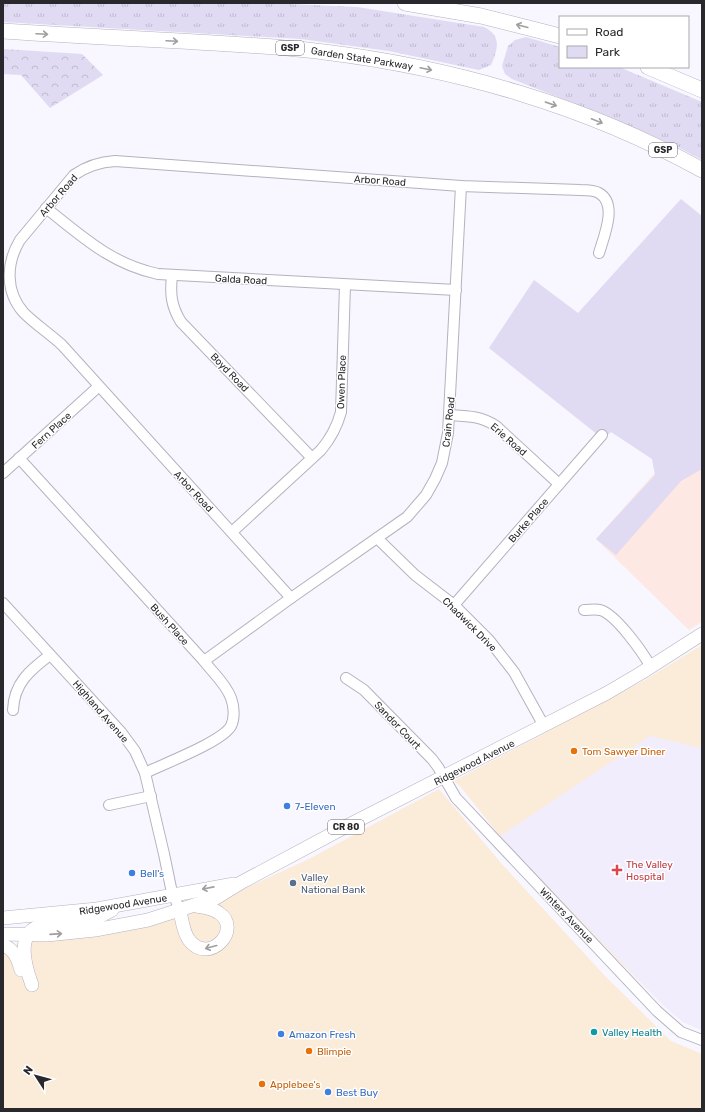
<svg xmlns="http://www.w3.org/2000/svg" width="705" height="1112" font-family="Rubik,sans-serif">
	<style>
		.commercial { fill: #fbebd9 }
		.education { fill: #fde8e4 }
		.built { fill: #f1edfd }
		.grass { fill: url(#grass-tufts) }
		.forest { fill: url(#forest-crowns) }
		.park { fill: #e0daf2 }
		.lines { fill: none; stroke-linecap: round; stroke-linejoin: round }
		.minor-casing { stroke: #b5b2bf; stroke-width: 12 }
		.major-casing { stroke: #b5b2bf; stroke-width: 14 }
		.highway-casing { stroke: #b5b2bf; stroke-width: 16 }
		.minor { stroke: #fff; stroke-width: 10 }
		.major { stroke: #fff; stroke-width: 13 }
		.highway { stroke: #fff; stroke-width: 15 }
		.oneway { stroke: #9f9ea0 }
		.food-dot { fill: #e8710a; stroke: #fff; stroke-width: 1.5 }
		.shop-dot { fill: #3f7fe0; stroke: #fff; stroke-width: 1.5 }
		.health-dot { fill: #e0444e; stroke: #fff; stroke-width: 1.5 }
		.service-dot { fill: #5c6f8a; stroke: #fff; stroke-width: 1.5 }
		.culture-dot { fill: #0f9aa8; stroke: #fff; stroke-width: 1.5 }
		.labels { text-anchor: middle; stroke-width: 3; stroke-linejoin: round; paint-order: stroke }
		.shield { fill: #fff; stroke: #69686c; stroke-width: 1 }
		.shield-label { font-size: 9px; font-weight: bold; fill: #29282d }
		.street-label { font-size: 10px; fill: #29282d; stroke: #fff }
		.food-label { font-size: 10px; fill: #c56008; stroke: #fff; text-anchor: start }
		.shop-label { font-size: 10px; fill: #366cbe; stroke: #fff; text-anchor: start }
		.health-label { font-size: 10px; fill: #be3a42; stroke: #fff; text-anchor: start }
		.service-label { font-size: 10px; fill: #4e5e75; stroke: #fff; text-anchor: start }
		.culture-label { font-size: 10px; fill: #0d838f; stroke: #fff; text-anchor: start }
	</style>
	<defs>
		<pattern id="grass-tufts" width="24" height="20" patternUnits="userSpaceOnUse"><rect width="24" height="20" fill="#e0daf2"/><path d="M3 7l-1-3M5 7V3M7 7l1-3M15 17l-1-3M17 17v-4M19 17l1-3" fill="none" stroke="#c0bbd0"/></pattern>
		<pattern id="forest-crowns" width="20" height="18" patternUnits="userSpaceOnUse"><rect width="20" height="18" fill="#e0daf2"/><path d="M2 6a3 3 0 1 1 6 0M12 15a3 3 0 1 1 6 0" fill="none" stroke="#c0bbd0"/></pattern>
	</defs>
	<rect width="100%" height="100%" fill="#f8f6fe"/>
	<g class="commercial">
		<polygon points="702,645 702,1030 683,1022 663,1005 623,965 500,836 460,786 454,781 645,680"/>
		<polygon points="439,789 500,862 605,976 671,1041 702,1054 702,1109 3,1109 3,948 29,942 66,938 200,909 309,859"/>
	</g>
	<polygon class="education" points="702,420 702,622 689,630 596,539"/>
	<polygon class="built" points="650,736 697,747 702,746 702,1030 683,1022 663,1005 500,836"/>
	<g class="grass">
		<path d="M3,3l285,1 69,3 127,20c18,9 14,22 7,38l-12,5 -90,-19 -88,-12 -298,-17z"/>
		<polygon points="526,37 560,47 560,67 619,67 702,102 702,160 676,146 616,120 512,79 505,74 502,66 508,46 515,40"/>
	</g>
	<polygon class="forest" points="3,49 82,54 103,75 50,108 21,75 3,74"/>
	<polygon class="park" points="681,199 702,216 702,469 681,481 616,555 596,539 655,475 652,459 611,432 603,439 489,348 534,280 578,313"/>
	<g class="lines">
		<g class="minor-casing">
			<g id="minor">
				<path d="M46,208c37,29 65,56 112,66l298,16"/>
				<path d="M172,276c-2,17 -1,30 9,46l131,136"/>
				<path d="M449,415c18,1 32,1 47,11l63,58"/>
				<path d="M19,458l185,203c9,12 22,23 27,37 3,8 4,20 0,28 -9,16 -68,38 -86,47"/>
				<polyline points="3,473 98,387"/>
				<path d="M232,532l89,-82c10,-12 16,-23 20,-38l4,-127"/>
				<polyline points="377,538 415,575 454,605 489,640 514,672 544,726"/>
				<path d="M291,598l-229,-253c-12,-11 -27,-21 -38,-32 -19,-21 -18,-50 -4,-73l54,-65c13,-9 25,-13 41,-14l346,25 119,4c6,0 14,0 19,3 19,11 5,43 0,60"/>
				<polyline points="3,603 121,732 135,751 145,773 164,854 171,888 180,911"/>
				<polyline points="454,605 602,435"/>
				<path d="M584,610c5,0 11,-1 16,0 16,4 43,43 51,57"/>
				<polyline points="204,661 291,598 407,517 426,495 435,479 442,463 448,433 461,186"/>
				<polyline points="346,678 364,690 432,759 438,767 456,798 657,1011 681,1032 702,1040"/>
				<path d="M13,710c1,-27 17,-40 37,-55"/>
				<polyline points="109,805 151,796"/>
			</g>
		</g>
		<g class="major-casing">
			<g id="major">
				<path d="M180,911c2,9 3,21 9,29 20,26 54,-11 30,-27 -6,-5 -16,-6 -23,-7"/>
				<polyline points="3,918 97,909 234,884"/>
				<polyline points="3,934 47,935 95,930 148,920 216,898 242,882 345,827 607,693 641,673 702,634"/>
				<path d="M3,945c11,4 15,14 18,25"/>
				<path d="M32,985c-7,-19 -18,-55 12,-60 15,-3 31,-2 46,-4 7,-2 15,-8 22,-11"/>
			</g>
		</g>
		<g class="highway-casing">
			<g id="highway">
				<polyline points="405,3 481,16 560,36"/>
				<path d="M3,31c59,4 118,7 177,10 48,3 97,5 144,11 131,16 263,54 378,118"/>
				<polyline points="648,67 702,90"/>
			</g>
		</g>
		<use href="#minor" class="minor"/>
		<use href="#major" class="major"/>
		<use href="#highway" class="highway"/>
	</g>
	<defs><path id="oneway-shaft" d="M-6 0H5M1.5-3L5.5 0L1.5 3" fill="none" stroke-width="1.6" stroke-linecap="round" stroke-linejoin="round"/></defs>
	<g class="oneway">
		<use href="#oneway-shaft" transform="translate(522 26) rotate(-165)"/>
		<use href="#oneway-shaft" transform="translate(42 34) rotate(3)"/>
		<use href="#oneway-shaft" transform="translate(172 41) rotate(3)"/>
		<use href="#oneway-shaft" transform="translate(426 69) rotate(12)"/>
		<use href="#oneway-shaft" transform="translate(551 104) rotate(19)"/>
		<use href="#oneway-shaft" transform="translate(597 121) rotate(22)"/>
		<use href="#oneway-shaft" transform="translate(208 888) rotate(169)"/>
		<use href="#oneway-shaft" transform="translate(56 934) rotate(-4)"/>
		<use href="#oneway-shaft" transform="translate(211 947) rotate(165)"/>
	</g>
	<g class="food-dot">
		<circle cx="574" cy="751" r="4"/>
		<circle cx="309" cy="1051" r="4"/>
		<circle cx="262" cy="1084" r="4"/>
	</g>
	<g class="shop-dot">
		<circle cx="287" cy="806" r="4"/>
		<circle cx="132" cy="873" r="4"/>
		<circle cx="281" cy="1034" r="4"/>
		<circle cx="328" cy="1092" r="4"/>
	</g>
	<path class="health-dot" d="M615 864h4v4h4v4h-4v4h-4v-4h-4v-4h4z"/>
	<circle class="service-dot" cx="293" cy="883" r="4"/>
	<circle class="culture-dot" cx="594" cy="1032" r="4"/>
	<g class="labels">
		<g class="shield">
			<rect x="276" y="41" width="28" height="14" rx="3"/>
			<rect x="649" y="143" width="28" height="14" rx="3"/>
			<rect x="328" y="820" width="36" height="14" rx="3"/>
		</g>
		<g class="shield-label">
			<text x="290" y="51">GSP</text>
			<text x="663" y="153">GSP</text>
			<text x="346" y="830">CR 80</text>
		</g>
		<g class="street-label">
			<text transform="translate(362 58) rotate(9)" y="4">Garden State Parkway</text>
			<text transform="translate(380 180) rotate(4)" y="4">Arbor Road</text>
			<text transform="translate(58 195) rotate(-49)" y="4">Arbor Road</text>
			<text transform="translate(241 279) rotate(3)" y="4">Galda Road</text>
			<text transform="translate(230 372) rotate(46)" y="4">Boyd Road</text>
			<text transform="translate(341 382) rotate(-88)" y="4">Owen Place</text>
			<text transform="translate(448 422) rotate(-84)" y="4">Crain Road</text>
			<text transform="translate(51 430) rotate(-42)" y="4">Fern Place</text>
			<text transform="translate(509 439) rotate(41)" y="4">Erie Road</text>
			<text transform="translate(194 491) rotate(47)" y="4">Arbor Road</text>
			<text transform="translate(528 520) rotate(-49)" y="4">Burke Place</text>
			<text transform="translate(170 624) rotate(48)" y="4">Bush Place</text>
			<text transform="translate(470 624) rotate(45)" y="4">Chadwick Drive</text>
			<text transform="translate(101 711) rotate(49)" y="4">Highland Avenue</text>
			<text transform="translate(398 725) rotate(46)" y="4">Sandor Court</text>
			<text transform="translate(474 762) rotate(-27)" y="4">Ridgewood Avenue</text>
			<text transform="translate(123 904) rotate(-9)" y="4">Ridgewood Avenue</text>
			<text transform="translate(567 915) rotate(46)" y="4">Winters Avenue</text>
		</g>
		<g class="food-label">
			<text x="582" y="755">Tom Sawyer Diner</text>
			<text x="317" y="1055">Blimpie</text>
			<text x="270" y="1088">Applebee's</text>
		</g>
		<g class="shop-label">
			<text x="295" y="810">7-Eleven</text>
			<text x="140" y="877">Bell's</text>
			<text x="289" y="1038">Amazon Fresh</text>
			<text x="336" y="1096">Best Buy</text>
		</g>
		<g class="health-label">
			<text x="626" y="868">The Valley<tspan x="626" dy="12">Hospital</tspan></text>
		</g>
		<g class="service-label">
			<text x="301" y="881">Valley<tspan x="301" dy="12">National Bank</tspan></text>
		</g>
		<g class="culture-label">
			<text x="602" y="1036">Valley Health</text>
		</g>
	</g>
	<rect width="705" height="1112" fill="none" stroke="#29282d" stroke-width="8"/>
	<rect x="559" y="16" width="130" height="52" fill="#ffffff" stroke="#a9a9ab"/>
	<rect x="567" y="29" width="20" height="6" fill="#ffffff" stroke="#a9a9ab"/>
	<text x="595" y="36" font-size="12" fill="#29282d">Road</text>
	<rect x="567" y="46" width="20" height="12" fill="#e0daf2" stroke="#a9a9ab"/>
	<text x="595" y="56" font-size="12" fill="#29282d">Park</text>
	<g transform="translate(36 1076) rotate(306)" stroke="#ffffff" stroke-width="3" paint-order="stroke">
	<path d="M0-3L7 15L0 10L-7 15Z" fill="#29282d"/>
	<text y="-6" font-size="11" font-weight="bold" text-anchor="middle" fill="#29282d">N</text>
	</g>
</svg>
